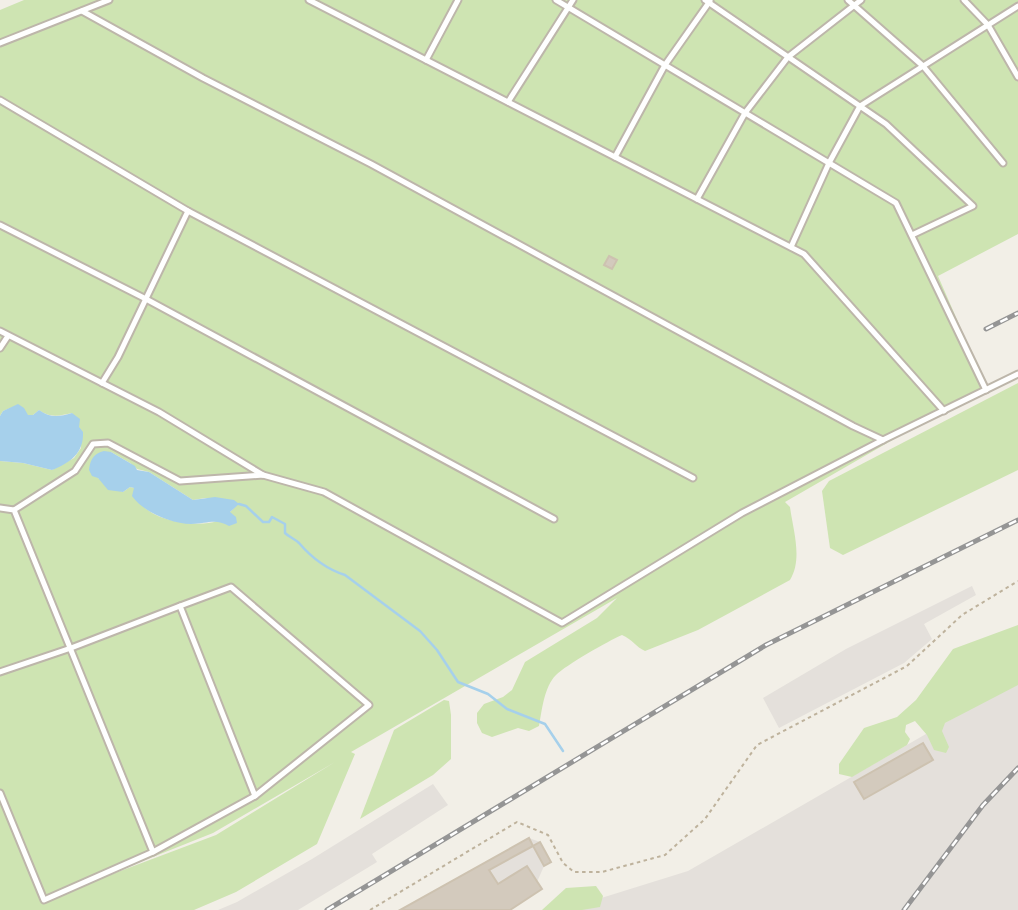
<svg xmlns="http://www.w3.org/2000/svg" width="1018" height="910" font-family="'Open Sans',sans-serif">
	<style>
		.industrial { fill: #e4e0db }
		.green { fill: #cee4b2; fill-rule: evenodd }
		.water { fill: #a6d0eb }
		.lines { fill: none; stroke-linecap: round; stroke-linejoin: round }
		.stream { stroke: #a6d0eb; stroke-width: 2.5 }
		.building { fill: #d3cabd; stroke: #cdc2b0; stroke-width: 2 }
		.lane-casing { stroke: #bdb6aa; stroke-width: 9 }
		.path { stroke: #beb29c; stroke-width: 2; stroke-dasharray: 3.5 3.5; stroke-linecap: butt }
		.lane { stroke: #fff; stroke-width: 5 }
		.rail-casing { stroke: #959595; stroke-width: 5 }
		.rail { stroke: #fff; stroke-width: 2.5; stroke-dasharray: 8; stroke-linecap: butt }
	</style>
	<rect width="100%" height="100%" fill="#f2efe7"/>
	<g class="industrial">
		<polygon points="972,586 976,595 924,624 932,639 904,663 779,728 763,698 846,649"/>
		<polygon points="1018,681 1018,910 574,910 582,904 688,871"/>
		<polygon points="433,784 448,805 372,854 377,862 298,910 218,910 237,902 312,859"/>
		<polygon points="529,838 540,842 551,862 544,866 537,882 542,889 510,910 400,910"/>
	</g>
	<g class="green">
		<path d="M24,0h994v234l-80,42 48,110 -201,116 5,5c3,23 13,52 0,73l-92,50 -53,21c-9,-4 -13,-12 -23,-16 -14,6 -56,30 -66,40 -12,12 -14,35 -17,51l-10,5 -11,-3 -26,9 -10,-4 -5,-10v-10l7,-9 19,-7 9,-7 13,-28 72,-44 20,-20 -266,154 4,2 -38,90 -81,48 -42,18h-194v-449l23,2 29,7 22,-12 7,-10 -2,-20 -7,-15c-13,3 -22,5 -33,-3l-6,5h-6l-9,-10 -15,6 -3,5v-406zM111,452l19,11 7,6 12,3 44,28 12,-2 33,6c-6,6 -13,14 -21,17 -19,7 -65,0 -76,-18 -3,-4 -5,-10 -7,-15l-4,-1 -7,5 -9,-3 -16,-11zM335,762l-119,73 -146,55 143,-57z"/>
		<polygon points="1018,383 1018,470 843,555 830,548 822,491 829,481"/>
		<polygon points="1018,625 1018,685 945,723 942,731 949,747 946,753 934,750 927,735 915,721 906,725 905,732 910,739 907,745 852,777 839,774 839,764 864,728 897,717 916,700 953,649"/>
		<polygon points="444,700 449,701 451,715 451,759 433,775 360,819 394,730"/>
		<polygon points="596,886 603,896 600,907 582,910 542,910 566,888"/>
	</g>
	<g class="water">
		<path d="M18,404l6,4 4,7h5l6,-5c11,8 20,7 33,3l8,6 -1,8 4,5c1,21 -13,31 -31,38l-29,-7 -23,-2v-45l3,-5z"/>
		<path d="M104,451l7,1 24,14 2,4 12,2 44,28 22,-3 19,3 5,4 -9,8 6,5 1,6 -8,3c-14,-8 -22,-2 -38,-2 -19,0 -48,-12 -59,-28l2,-8 -4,-1 -7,5 -15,-2 -10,-12 -6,-2 -3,-6c1,-10 5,-17 15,-19z"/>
	</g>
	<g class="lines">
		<path class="stream" d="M239,504l7,2 17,16h6l3,-5 13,7v9c4,4 10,6 14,10 12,14 27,26 46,32l75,56 17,19 21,32 30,12 19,15 38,15 18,27"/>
	</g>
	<g class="building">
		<polygon points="609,256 617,260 612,269 604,265"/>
		<polygon points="923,743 933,760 864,799 854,782"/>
		<polygon points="529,838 533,846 489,870 498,884 527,866 542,889 510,910 400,910"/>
		<polygon points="540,842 551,862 544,866 533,846"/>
	</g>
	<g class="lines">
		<g class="lane-casing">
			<g id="lane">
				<polyline points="309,0 804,254 944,411"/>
				<polyline points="556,0 896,203 986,390"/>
				<polyline points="705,0 886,124 973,206 912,235"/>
				<polyline points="848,0 923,66 1003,163"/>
				<polyline points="964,0 988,25 1018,77"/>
				<polyline points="82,11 203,78 371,164 853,426 883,440"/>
				<polyline points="0,43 109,0"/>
				<polyline points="426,60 458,0"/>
				<polyline points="0,100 188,211 693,478"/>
				<polyline points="508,102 573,0"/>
				<polyline points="615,157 665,65 710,1"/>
				<polyline points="697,199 745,113 788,57 861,0"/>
				<polyline points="0,225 146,299 554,519"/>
				<polyline points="791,247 829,163 860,106 1018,6"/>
				<polyline points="0,331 159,412 263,475"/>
				<polyline points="0,348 8,336"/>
				<polyline points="102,383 118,357 188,211"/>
				<polyline points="0,508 14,510 153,852 44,900 0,793"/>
				<polyline points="14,510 75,471 93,444 108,443 180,481 263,475 324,492 562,623 742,513 883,440 1018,374"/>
				<polyline points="0,672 71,648 180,606 255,796"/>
				<polyline points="153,852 255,796 369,705 231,587 180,606"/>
			</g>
		</g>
		<polyline class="path" points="370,910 517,822 548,835 563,863 574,872 602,872 665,855 705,819 757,745 907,666 962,615 1018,581"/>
		<use href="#lane" class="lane"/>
		<g class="rail-casing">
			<g id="rail">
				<polyline points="986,329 1018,313"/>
				<polyline points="327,910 766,645 1018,520"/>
				<polyline points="904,910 983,805 1018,768"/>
			</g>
		</g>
		<use href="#rail" class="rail"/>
	</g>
</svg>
